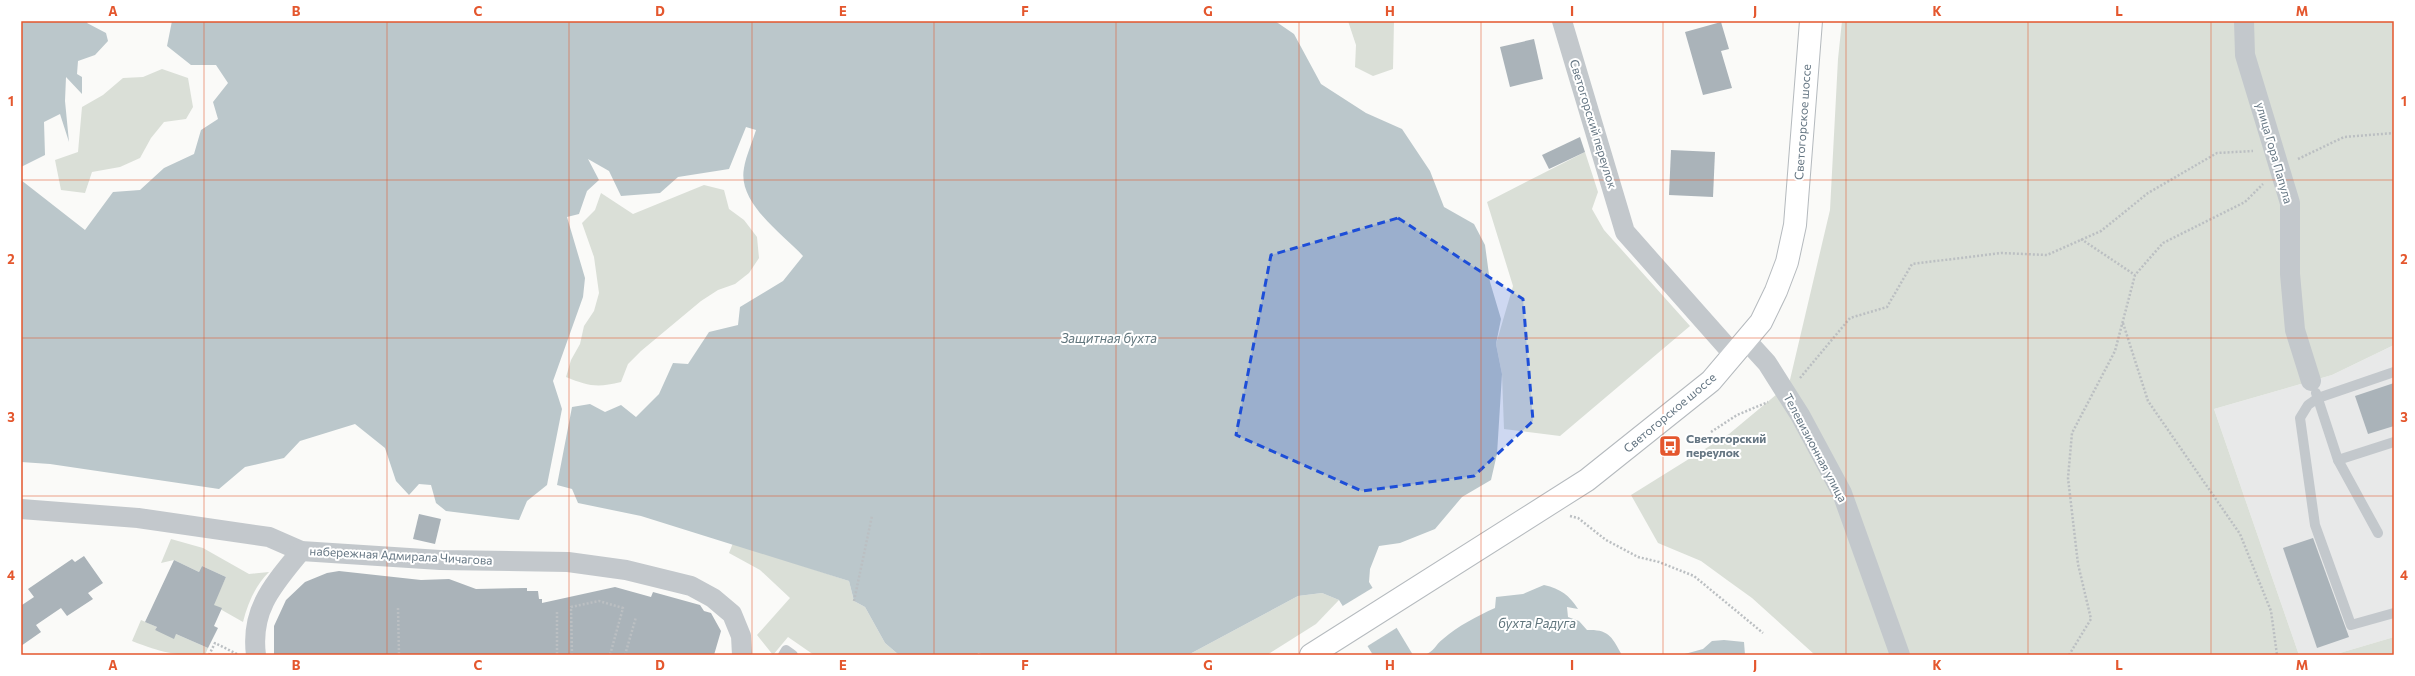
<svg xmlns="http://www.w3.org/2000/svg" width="2415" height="676" font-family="Commissioner,sans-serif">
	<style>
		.built { fill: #e8e9e9 }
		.green { fill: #dadfd7 }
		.water { fill: #bbc7cb }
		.pier { fill: #fafaf8 }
		.building { fill: #aab3b9 }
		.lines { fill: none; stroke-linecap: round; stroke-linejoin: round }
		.primary-casing { stroke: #b5babe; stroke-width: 24 }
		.path { stroke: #bbbfc2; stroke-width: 2.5; stroke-dasharray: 2 2; stroke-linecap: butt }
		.lane { stroke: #c3c8cc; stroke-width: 10 }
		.street { stroke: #c3c8cc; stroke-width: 20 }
		.primary { stroke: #fff; stroke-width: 22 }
		.marked { fill: #1d4ed8; fill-opacity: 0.2; stroke: #1d4ed8; stroke-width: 3; stroke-dasharray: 8 5; stroke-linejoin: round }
		.grid { fill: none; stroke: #e4572e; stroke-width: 1; stroke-opacity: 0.55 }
		.labels { text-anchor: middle; stroke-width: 4; stroke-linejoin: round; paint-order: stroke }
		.street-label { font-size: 12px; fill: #657683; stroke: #fff }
		.poi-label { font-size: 12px; font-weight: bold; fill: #657683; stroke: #fff; text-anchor: start }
		.water-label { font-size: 13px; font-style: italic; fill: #60757c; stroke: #fff }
		.neatline { fill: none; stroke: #e4572e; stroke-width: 1.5 }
		.grid-label { font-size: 13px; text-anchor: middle; font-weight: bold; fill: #e4572e }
	</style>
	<rect width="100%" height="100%" fill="#fafaf8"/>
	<polygon class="built" points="2394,345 2394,637 2333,655 2299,655 2214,409 2332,375"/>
	<g class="green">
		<polygon points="1348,21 1394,21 1393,69 1373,76 1355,67 1356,45"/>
		<polygon points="1842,21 2394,21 2394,345 2332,375 2214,409 2299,655 1815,655 1752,598 1727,580 1701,561 1658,543 1631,495 1729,434 1789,384 1830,210 1838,59"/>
		<polygon points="162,69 188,78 193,107 186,119 164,122 151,138 140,158 120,167 92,172 85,193 61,190 55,160 78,152 82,107 103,95 123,78 143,77"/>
		<polygon points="1585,152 1598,192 1592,209 1604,230 1690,326 1560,436 1504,429 1502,374 1496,344 1513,286 1487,202"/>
		<path d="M704,185l20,5 5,19 15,11 13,17 2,21 -10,15 -14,11 -17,6 -17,11 -60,50 -13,13 -7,18c-24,6 -33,4 -55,-5l5,-17 9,-16 4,-18 10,-15 5,-18 -5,-36 -12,-34 13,-13 6,-17 32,21z"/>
		<path d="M171,539l32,9 46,26 20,-2c-14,14 -21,31 -26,50l-30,-17 13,-28 -24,-11 -3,6 -25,-12 -13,3z"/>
		<polygon points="733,543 849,581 854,601 865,607 885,643 899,655 814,655 788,637 773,655 757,635 790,598 760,570 729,553"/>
		<polygon points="1322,593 1339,600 1316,624 1267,655 1188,655 1298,596"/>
		<path d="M141,620l16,7 -2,3 21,4 32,14 -3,7c-32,0 -42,-2 -73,-14z"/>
		<polygon points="2394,637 2394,655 2333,655"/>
	</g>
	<g class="water">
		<polygon points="21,21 88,21 87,23 106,33 108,41 95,55 78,61 77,74 82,77 82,94 66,77 65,101 69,142 60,114 44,122 45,155 21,167"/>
		<path d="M172,21h1103l19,13 27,50 45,29 36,16 28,42 14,36 30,17 11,21 5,37 11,37 -5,25 6,30 -5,80 -6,26 -29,17 -27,32 -35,14 -21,3 -9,23 -1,13 44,73h-40l-34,-55 -17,-7 -24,3 -110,59h-203l-7,-2 -1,2h-78l-14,-12 -20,-36 -11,-6 -5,-20 -208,-65 -63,-13 -6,-14 -15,-4 15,-78 18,-3 15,8 16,-7 15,12 23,-23 14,-31 15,1 21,-32 29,-7 2,-18 43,-26 20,-25c-20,-22 -66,-53 -59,-88 2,-12 8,-25 12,-38l-10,-3 -17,42 -51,8 -18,16 -39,3 -12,-25 -21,-12 11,21 -12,11 -8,23 -12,3 18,61 -2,19 -30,84 9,28 -15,76 -20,16 -8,19 -73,-9 -10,-8 -5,-18 -12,-1 -10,11 -13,-14 -11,-33 -30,-24 -55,17 -16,17 -39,9 -26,22 -169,-25 -29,-2v-282l64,50 28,-38 27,-2 24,-22 30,-14 7,-24 17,-11 -5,-17 15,-19 -12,-18h-25l-24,-19z"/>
		<path d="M1544,585c17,4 25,10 34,24l-11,-2 1,10 11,4 8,9c22,-1 25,7 35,25h-198c10,-3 11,-10 19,-16 15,-13 34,-23 52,-31l1,-11 27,-3z"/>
		<polygon points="1724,640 1744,642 1745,655 1681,655 1703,649 1712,641"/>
	</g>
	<polygon class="pier" points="1374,587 1398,627 1366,647 1341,607"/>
	<g class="building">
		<polygon points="1721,22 1729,49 1721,51 1732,88 1703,95 1685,32"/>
		<polygon points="1534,39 1543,79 1510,87 1500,47"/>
		<polygon points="1580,137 1585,152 1549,169 1542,155"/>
		<polygon points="1671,150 1715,152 1713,197 1669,195"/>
		<polygon points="2394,383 2394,426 2368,434 2355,396"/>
		<polygon points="419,514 441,519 435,544 413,539"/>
		<polygon points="2313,538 2349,637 2317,648 2283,548"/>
		<polygon points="84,556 103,583 88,593 93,599 67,616 61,608 36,625 41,632 21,646 21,603 22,605 34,597 28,589 72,559 75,562"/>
		<polygon points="174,560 199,572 202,566 226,577 214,605 222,608 214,626 218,628 208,648 176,634 174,639 155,630 157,627 145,622"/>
		<polygon points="339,571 421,580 449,579 476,589 527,588 527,591 538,591 539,599 542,599 542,603 615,587 651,597 653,592 700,605 704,611 711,613 721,631 714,655 274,655 274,626 286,600 305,582 327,573"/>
	</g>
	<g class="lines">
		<g class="primary-casing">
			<polyline id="primary" points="1311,655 1587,480 1711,381 1761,322 1776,291 1787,262 1795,225 1811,21"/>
		</g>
		<g class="path">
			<polyline points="2298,159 2344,137 2394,133"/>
			<polyline points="2081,239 2135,275"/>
			<polyline points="2123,323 2148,401 2240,534 2271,611 2277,655"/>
			<polyline points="1800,378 1850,318 1887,307 1912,264 2001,253 2047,255 2101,231 2148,193 2217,153 2253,151"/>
			<polyline points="1711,432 1737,415 1768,402"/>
			<polyline points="1570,516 1578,518 1606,540 1638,557 1659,562 1694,576 1763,633"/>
			<polyline points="854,601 872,516"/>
			<polyline points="398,608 399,655"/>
			<polyline points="557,612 557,655"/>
			<polyline points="209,655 215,643 237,654"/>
			<polyline points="572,655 571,607 599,601 623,608 610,655"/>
			<polyline points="625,655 636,617"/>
			<polyline points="2069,655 2091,619 2078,564 2068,478 2072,433 2115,351 2135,275 2163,243 2245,202 2263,184"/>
		</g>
		<g class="lane">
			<polyline points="2394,372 2318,398 2308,405 2300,418 2315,525 2351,625 2394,613"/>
			<polyline points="2316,393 2338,460 2378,533"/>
			<polyline points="2338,460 2394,442"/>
			<polyline points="783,655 786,650 793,655"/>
		</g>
		<g class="street">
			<polyline points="1562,21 1625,232 1734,355"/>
			<polyline points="2244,21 2245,55 2290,203 2290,274 2295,330 2311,381"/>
			<polyline points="1746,340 1767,363 1800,415 1842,493 1900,655"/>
			<polyline points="21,509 138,518 269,537 301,551 440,560 568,562 626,570 691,586 713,598 732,614 741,636 742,655"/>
			<path d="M256,655c-6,-46 18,-71 45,-104"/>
		</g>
		<use href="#primary" class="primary"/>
	</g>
	<path class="marked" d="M1398,218l125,81 10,122 -59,55 -112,15 -126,-56 35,-180z"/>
	<path class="grid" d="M204,21v634M387,21v634M569,21v634M752,21v634M934,21v634M1116,21v634M1299,21v634M1481,21v634M1663,21v634M1846,21v634M2028,21v634M2211,21v634M21,180h2373M21,338h2373M21,496h2373"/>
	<defs>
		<g id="bus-square" transform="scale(1.15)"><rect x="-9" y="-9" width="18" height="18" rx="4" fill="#e4572e" stroke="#fff"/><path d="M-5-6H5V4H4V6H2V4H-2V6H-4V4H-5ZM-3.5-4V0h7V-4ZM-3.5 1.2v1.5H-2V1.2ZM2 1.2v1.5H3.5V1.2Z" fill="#fff"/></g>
	</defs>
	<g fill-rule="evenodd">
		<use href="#bus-square" x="1670" y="446"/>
	</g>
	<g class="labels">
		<g class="street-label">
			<text transform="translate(1803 122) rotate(-86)" y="4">Светогорское шоссе</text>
			<text transform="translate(1593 124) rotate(73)" y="4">Светогорский переулок</text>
			<text transform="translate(2274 153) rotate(74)" y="4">улица Гора Папула</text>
			<text transform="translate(1670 413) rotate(-40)" y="4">Светогорское шоссе</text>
			<text transform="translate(1815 448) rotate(62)" y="4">Телевизионная улица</text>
			<text transform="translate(401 556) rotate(3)" y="4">набережная Адмирала Чичагова</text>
		</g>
		<g class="poi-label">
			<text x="1686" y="443">Светогорский<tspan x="1686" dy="14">переулок</tspan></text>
		</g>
		<g class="water-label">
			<text x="1109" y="343">Защитная бухта</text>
			<text x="1537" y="628">бухта Радуга</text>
		</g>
	</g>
	<rect width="2415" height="676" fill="none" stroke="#ffffff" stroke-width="44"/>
	<rect x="22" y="22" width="2371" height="632" class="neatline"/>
	<g class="grid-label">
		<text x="113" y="16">A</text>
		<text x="296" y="16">B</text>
		<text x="478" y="16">C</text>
		<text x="660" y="16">D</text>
		<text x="843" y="16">E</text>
		<text x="1025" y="16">F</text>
		<text x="1208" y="16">G</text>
		<text x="1390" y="16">H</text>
		<text x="1572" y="16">I</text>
		<text x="1755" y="16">J</text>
		<text x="1937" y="16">K</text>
		<text x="2119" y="16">L</text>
		<text x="2302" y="16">M</text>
		<text x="11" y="106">1</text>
		<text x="2404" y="106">1</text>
		<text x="11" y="264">2</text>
		<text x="2404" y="264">2</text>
		<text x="11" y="422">3</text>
		<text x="2404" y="422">3</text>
		<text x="11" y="580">4</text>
		<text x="2404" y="580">4</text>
		<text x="113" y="670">A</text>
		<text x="296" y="670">B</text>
		<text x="478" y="670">C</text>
		<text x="660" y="670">D</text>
		<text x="843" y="670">E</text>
		<text x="1025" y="670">F</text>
		<text x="1208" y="670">G</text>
		<text x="1390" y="670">H</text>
		<text x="1572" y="670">I</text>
		<text x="1755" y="670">J</text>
		<text x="1937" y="670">K</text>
		<text x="2119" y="670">L</text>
		<text x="2302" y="670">M</text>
	</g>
</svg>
